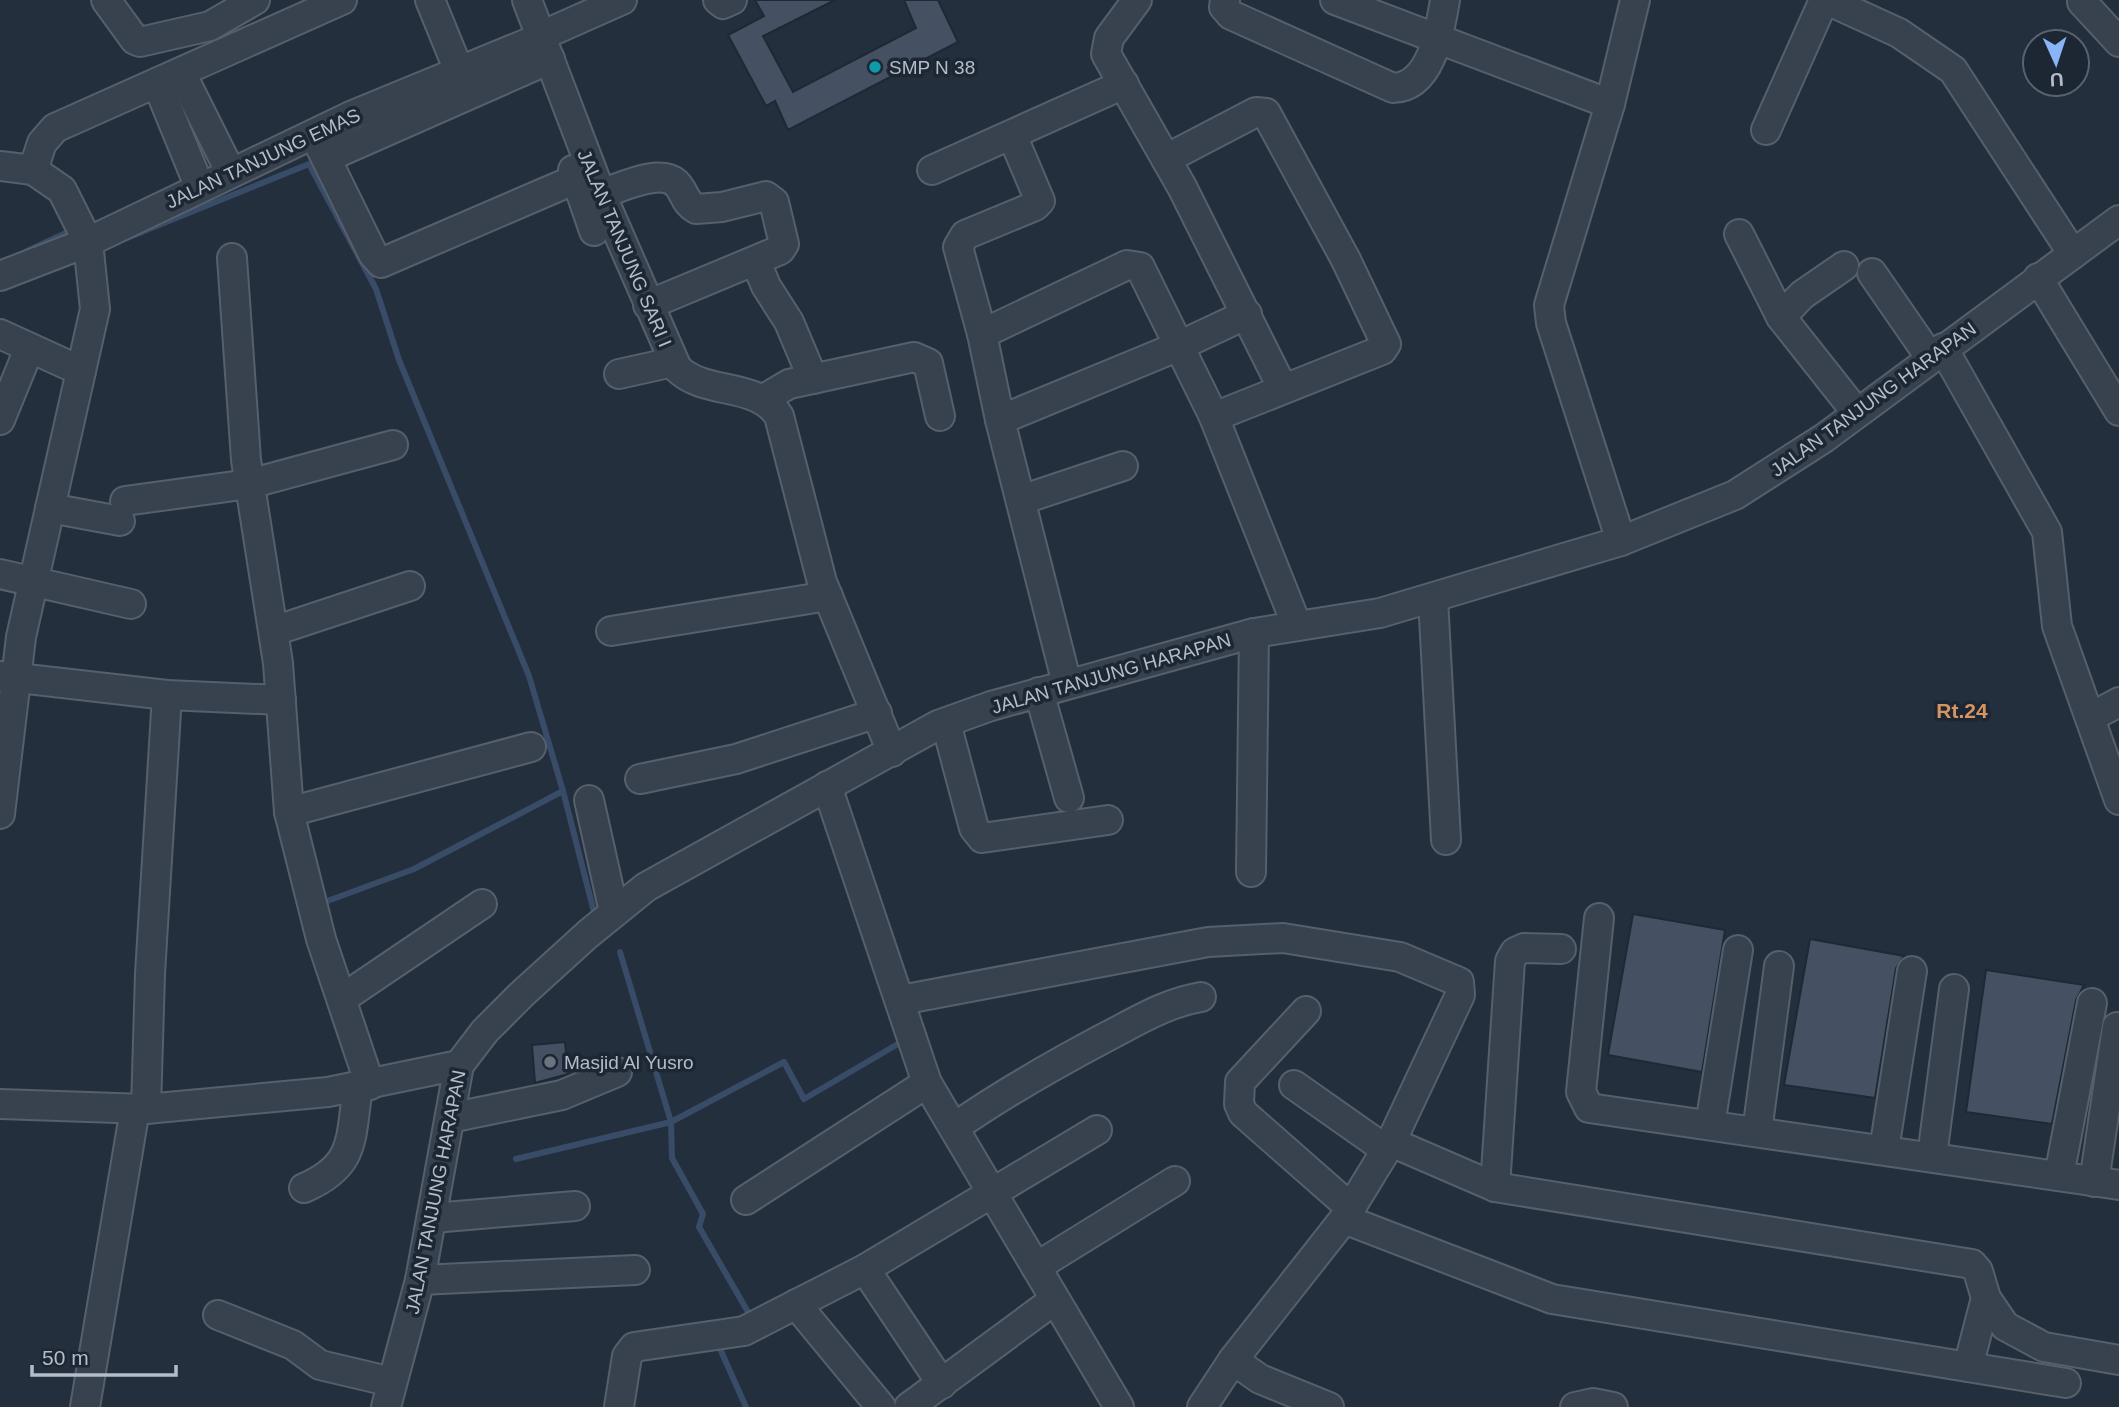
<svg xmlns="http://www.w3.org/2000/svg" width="2119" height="1407" font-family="Arial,sans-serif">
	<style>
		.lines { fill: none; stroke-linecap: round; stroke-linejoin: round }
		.stream { stroke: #394c67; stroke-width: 6 }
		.building { fill: #455162; stroke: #1f2835; stroke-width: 2 }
		.minor-casing { stroke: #565f6c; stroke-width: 32 }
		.minor { stroke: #38414e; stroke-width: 28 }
		.culture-dot { fill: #0f9aa8; stroke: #1d2633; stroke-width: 2.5 }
		.worship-dot { fill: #6b7280; stroke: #1d2633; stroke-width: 2.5 }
		.labels { text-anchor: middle; stroke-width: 7; stroke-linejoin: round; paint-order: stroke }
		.poi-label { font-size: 19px; fill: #b4bcc9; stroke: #1d2633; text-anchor: start }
		.street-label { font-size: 19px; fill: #b4bcc9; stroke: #1d2633 }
		.neighbourhood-label { font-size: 21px; font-weight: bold; fill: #d59563; stroke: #1d2633 }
	</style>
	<rect width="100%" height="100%" fill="#242f3e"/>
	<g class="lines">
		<g class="stream">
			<polyline points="127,238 309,164 376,289 399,360 529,676 563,791 594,912"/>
			<polyline points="27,251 70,231"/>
			<polyline points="322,903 414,869 563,791"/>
			<polyline points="620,952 671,1122 672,1158 703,1214 699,1227 752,1319"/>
			<polyline points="516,1159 671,1122 784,1062 804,1099 903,1041"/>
			<polyline points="717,1342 746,1407"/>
		</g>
	</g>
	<g class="building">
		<polygon points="755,0 835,0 763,36 793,92 916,28 904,0 938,0 958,42 788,130 775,101 766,106 728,35 764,16"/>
		<polygon points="1633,914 1725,930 1702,1072 1608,1055"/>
		<polygon points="1810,939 1904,956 1896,968 1875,1098 1784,1085"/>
		<polygon points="1986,970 2084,985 2076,1000 2052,1124 1966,1112"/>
		<polygon points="565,1042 568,1074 535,1083 532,1045"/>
	</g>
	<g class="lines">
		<g class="minor-casing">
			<g id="minor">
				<polyline points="106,0 135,40 140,42 210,26 255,0"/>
				<polyline points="430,0 459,71"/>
				<path d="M527,0l74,194 76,174c27,28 80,13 102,48l43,166 70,170"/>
				<polyline points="718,0 723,4 732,0"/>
				<polyline points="1137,0 1109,38 1106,54 1182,187 1282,387"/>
				<path d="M1225,0l-1,7 7,8 162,73c39,-1 47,-59 52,-88"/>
				<polyline points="1335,0 1610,104"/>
				<polyline points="1827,0 1899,33 1953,70 2073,254"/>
				<polyline points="2082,2 2119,42"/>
				<polyline points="541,36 622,0"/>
				<polyline points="181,73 231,173"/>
				<polyline points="157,83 200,188"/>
				<polyline points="1766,130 1824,0"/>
				<polyline points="314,134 373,254 381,263 576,179"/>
				<polyline points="328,157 550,59"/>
				<polyline points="1166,159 1256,112 1266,113 1346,260 1386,344 1382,350 1214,417"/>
				<polyline points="0,166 33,170 62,190 88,242 95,309 21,637 0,814"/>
				<polyline points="33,170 42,143 55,128 342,0"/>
				<polyline points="573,170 594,231"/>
				<polyline points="932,170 1124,84"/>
				<path d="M601,194c19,-6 58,-26 75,-11 9,9 8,19 20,26l26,-2 44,-11 8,6 10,42 -4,6 -132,55"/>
				<polyline points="1739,234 1781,317 1857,413"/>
				<polyline points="232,258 246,460 278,663 289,812 321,939 370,1085"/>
				<polyline points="756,262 766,286 789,322 813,379"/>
				<polyline points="1872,273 1930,357"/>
				<polyline points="0,276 88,242 353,115 528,43"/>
				<polyline points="2038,278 2119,411"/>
				<polyline points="1781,317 1802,295 1844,266"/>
				<polyline points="0,334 81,371"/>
				<polyline points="982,334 1127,265 1140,267 1214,417 1297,626"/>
				<polyline points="1943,348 2047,532 2057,626 2119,800"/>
				<polyline points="619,374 673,362"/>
				<polyline points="762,400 789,384 914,357 928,363 940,416"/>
				<polyline points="0,420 29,349"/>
				<polyline points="1000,420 982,334 958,247 965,235 1035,206 1040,201 1012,135"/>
				<polyline points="1021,500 1123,466"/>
				<polyline points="125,501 249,484 393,445"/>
				<polyline points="50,508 120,521"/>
				<polyline points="1621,541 1551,323 1549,305 1610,104 1635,0"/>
				<polyline points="0,574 131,604"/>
				<polyline points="1433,598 1446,840"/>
				<polyline points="274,631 410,586"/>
				<polyline points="611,631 828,596"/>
				<polyline points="0,676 167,695 281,700"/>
				<polyline points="1067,684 1000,420 1179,346 1247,314"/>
				<polyline points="1039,692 1069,798"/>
				<polyline points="2091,717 2119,702"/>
				<polyline points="946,723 974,828 982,838 1108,820"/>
				<polyline points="640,779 736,759 877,713"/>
				<polyline points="827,786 927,1083 1119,1407"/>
				<polyline points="589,800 614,912"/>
				<polyline points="289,812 531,747"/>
				<polyline points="1251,872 1254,633"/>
				<polyline points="1599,918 1581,1092 1589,1108 2119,1185"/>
				<polyline points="343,998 482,904"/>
				<polyline points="901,1000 1208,942 1283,938 1400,957 1459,982 1460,995 1391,1142 1344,1219 1233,1360 1202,1407"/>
				<polyline points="1306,1011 1240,1082 1239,1104 1243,1113 1351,1208"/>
				<polyline points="1294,1085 1385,1149"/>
				<polyline points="0,1104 146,1109 328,1092 459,1065"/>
				<polyline points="146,1109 150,974 167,695"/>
				<polyline points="450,1118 562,1095 617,1072"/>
				<polyline points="1710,1125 1738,950"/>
				<path d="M955,1127c49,-34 100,-63 153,-91 31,-16 58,-33 93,-39"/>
				<polyline points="1757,1132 1779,966"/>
				<polyline points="1391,1142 1495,1187 1972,1264 1978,1271 1986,1298 2005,1326 2044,1347 2119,1360"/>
				<polyline points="1884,1150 1912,971"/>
				<polyline points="1932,1156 1954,989"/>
				<polyline points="2059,1176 2092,1003"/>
				<polyline points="2094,1182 2117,1027"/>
				<polyline points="1495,1187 1510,961 1515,952 1524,948 1561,949"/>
				<path d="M304,1188c53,-23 46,-50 54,-101"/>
				<polyline points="746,1200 927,1083"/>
				<polyline points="433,1218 575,1206"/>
				<polyline points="1344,1219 1552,1299 2066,1383"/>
				<polyline points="1036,1267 1175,1181"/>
				<polyline points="865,1269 942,1384"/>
				<polyline points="420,1280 635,1270"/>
				<polyline points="796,1304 881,1407"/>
				<polyline points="218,1315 293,1345 320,1365 392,1382"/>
				<polyline points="1233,1360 1260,1379 1329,1407"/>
				<polyline points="1968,1367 1986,1298"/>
				<polyline points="85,1407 135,1109"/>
				<polyline points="386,1407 420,1280 459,1065 485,1031 522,994 588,934 646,887 938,725 991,706 1254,633 1380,613 1621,541 1735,495 1824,438 2119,220"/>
				<polyline points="619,1407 627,1356 634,1347 744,1331 865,1269 1097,1130"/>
				<polyline points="909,1407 1053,1301"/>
				<polyline points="1575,1407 1593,1403 1613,1407"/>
			</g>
		</g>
		<use href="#minor" class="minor"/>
	</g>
	<circle class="culture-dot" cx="875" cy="67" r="7"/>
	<circle class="worship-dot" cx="550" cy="1062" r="7"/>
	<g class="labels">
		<g class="poi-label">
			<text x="889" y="74">SMP N 38</text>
			<text x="564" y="1069">Masjid Al Yusro</text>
		</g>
		<g class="street-label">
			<text transform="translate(263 158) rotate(-25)" y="7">JALAN TANJUNG EMAS</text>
			<text transform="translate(625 248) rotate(67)" y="7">JALAN TANJUNG SARI I</text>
			<text transform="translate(1873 399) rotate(-36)" y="7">JALAN TANJUNG HARAPAN</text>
			<text transform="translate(1111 673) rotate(-16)" y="7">JALAN TANJUNG HARAPAN</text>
			<text transform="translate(435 1192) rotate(-79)" y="7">JALAN TANJUNG HARAPAN</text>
		</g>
		<g class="neighbourhood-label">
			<text x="1962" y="718">Rt.24</text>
		</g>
	</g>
	<g transform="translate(2056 63) rotate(177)"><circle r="33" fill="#1d2633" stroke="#59626f" stroke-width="2"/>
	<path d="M0-5L12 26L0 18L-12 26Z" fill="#8ab4f8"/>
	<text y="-10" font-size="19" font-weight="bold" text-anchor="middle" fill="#b4bcc9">U</text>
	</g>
	<path d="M32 1365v10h144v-10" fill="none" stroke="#b4bcc9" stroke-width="3.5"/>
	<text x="42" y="1365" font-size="21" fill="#b4bcc9" stroke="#1d2633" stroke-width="5" paint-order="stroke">50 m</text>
</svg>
